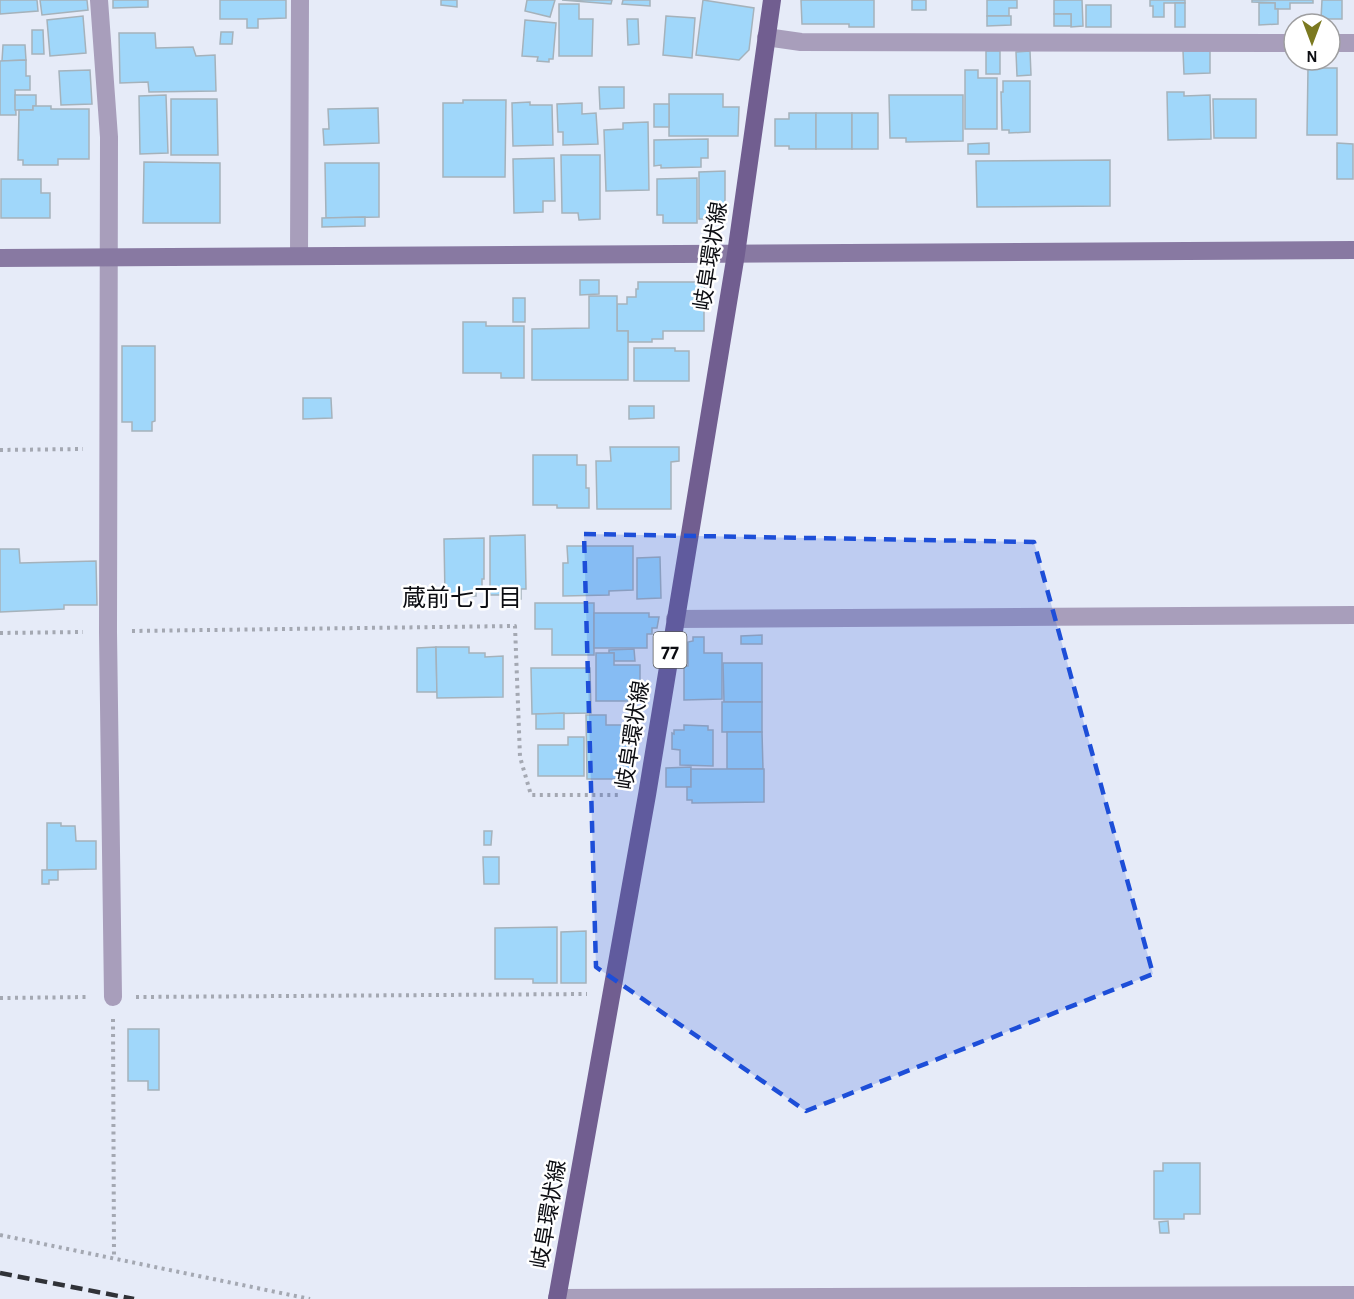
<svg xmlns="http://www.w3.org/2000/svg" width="1354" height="1299" font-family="'Alegreya Sans','Noto Sans JP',sans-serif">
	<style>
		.building { fill: #a0d7fa; stroke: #a5b2bb; stroke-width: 1.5 }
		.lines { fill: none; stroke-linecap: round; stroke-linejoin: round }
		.path { stroke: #a4a8b2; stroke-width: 4; stroke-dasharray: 3 4.5; stroke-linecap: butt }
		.street { stroke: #a89ebb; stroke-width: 18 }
		.secondary { stroke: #8879a2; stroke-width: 18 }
		.primary { stroke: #715e90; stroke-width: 18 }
		.rail { stroke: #303238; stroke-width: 4.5; stroke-dasharray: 12 6; stroke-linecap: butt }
		.marked { fill: #1d4ed8; fill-opacity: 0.2; stroke: #1d4ed8; stroke-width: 4.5; stroke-dasharray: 12 8; stroke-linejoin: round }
		.labels { text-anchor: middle; stroke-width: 5; stroke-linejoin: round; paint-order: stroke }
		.shield { fill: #fff; stroke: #555659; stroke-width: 1.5 }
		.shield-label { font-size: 21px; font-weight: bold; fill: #0c0d12 }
		.street-label { font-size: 22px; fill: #0c0d12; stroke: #fff }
		.neighbourhood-label { font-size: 24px; fill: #0c0d12; stroke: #fff }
	</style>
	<rect width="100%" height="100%" fill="#e6ebf8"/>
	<g class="building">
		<polygon points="0,0 37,0 38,11 0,14"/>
		<polygon points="40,0 87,0 88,10 42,15"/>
		<polygon points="113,0 148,0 148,7 113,8"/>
		<polygon points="220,0 286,0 286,18 258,19 258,28 247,28 247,19 220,19"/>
		<polygon points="441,0 457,0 457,7 441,5"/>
		<polygon points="527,0 555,0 550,17 525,11"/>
		<polygon points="562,0 612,0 611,4"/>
		<polygon points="623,0 650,0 650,6 622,4"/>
		<polygon points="703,0 754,8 749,50 739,60 696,55"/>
		<polygon points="801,0 874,0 874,27 849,27 849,24 802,24"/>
		<rect x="912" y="0" width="14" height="10"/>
		<polygon points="987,0 1017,0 1017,8 1009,8 1009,16 987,16"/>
		<polygon points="1054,0 1082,0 1083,26 1071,27 1071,14 1054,14"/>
		<polygon points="1150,0 1185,0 1185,3 1164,3 1164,17 1153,17 1153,6 1150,6"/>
		<polygon points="1252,0 1313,0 1313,3 1290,3 1290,9 1275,9 1275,3 1252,2"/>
		<polygon points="1322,0 1342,0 1342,19 1321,19"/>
		<rect x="1175" y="3" width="10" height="24"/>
		<polygon points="1259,3 1275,3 1275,9 1278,9 1278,24 1259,25"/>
		<polygon points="559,4 579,4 579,19 593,19 592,56 559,56"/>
		<rect x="1086" y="5" width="25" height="22"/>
		<rect x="1054" y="14" width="17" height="12"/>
		<polygon points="83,16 86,53 50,56 47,20"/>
		<polygon points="666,16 695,18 692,58 663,55"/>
		<polygon points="987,16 1011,16 1011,25 987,26"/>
		<polygon points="627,19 638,19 639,44 628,45"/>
		<polygon points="525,20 556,23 553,59 549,59 549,62 537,61 538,57 522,56"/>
		<polygon points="32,30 43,30 44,54 32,54"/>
		<polygon points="221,32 233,32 232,44 220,44"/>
		<polygon points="119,33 155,33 156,48 193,47 196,56 215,55 216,91 149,92 148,82 120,83"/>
		<polygon points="3,45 25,45 26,60 2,61"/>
		<rect x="986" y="51" width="14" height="23"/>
		<polygon points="1030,51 1031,75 1017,76 1016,52"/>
		<polygon points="1183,51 1210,51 1210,73 1184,74"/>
		<polygon points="26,60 26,76 30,76 30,90 15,90 16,115 0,115 0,61"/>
		<polygon points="1308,68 1337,68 1337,135 1307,135"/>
		<polygon points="90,70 92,104 61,105 59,71"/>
		<polygon points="965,70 978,70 978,78 997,78 997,129 965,129"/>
		<polygon points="1003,81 1030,81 1030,132 1009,133 1009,130 1002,130 1001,92 1003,92"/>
		<polygon points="599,87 624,87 624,108 600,109"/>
		<polygon points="1167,92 1184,92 1184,96 1210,95 1211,139 1168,140"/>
		<polygon points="669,94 723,94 723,107 739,107 738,136 669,136"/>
		<polygon points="15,95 36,95 36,106 33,106 33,110 15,110"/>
		<polygon points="166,95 168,153 140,154 139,96"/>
		<polygon points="889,95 963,95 963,141 906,142 906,138 890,138"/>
		<polygon points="171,99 217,99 218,155 171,155"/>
		<polygon points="1213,99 1256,99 1256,138 1214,138"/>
		<polygon points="463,100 506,100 505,177 443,177 443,103 463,103"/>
		<polygon points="530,102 530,105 552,105 553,145 513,146 512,103"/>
		<polygon points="582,103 582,114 596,113 598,144 563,145 563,132 558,132 557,104"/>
		<rect x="654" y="104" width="15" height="23"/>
		<polygon points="33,106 51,106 51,109 89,109 89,159 58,159 58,165 23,165 23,160 18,160 19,110 33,110"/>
		<polygon points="378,108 379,143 324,145 323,129 329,129 328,109"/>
		<polygon points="789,113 816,113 816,149 789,149 789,146 775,146 775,119 789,119"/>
		<rect x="816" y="113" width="36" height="36"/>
		<rect x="852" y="113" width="26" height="36"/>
		<polygon points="648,122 649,190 606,191 604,130 623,129 623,123"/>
		<polygon points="708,139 708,158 701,158 701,167 661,168 661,165 654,166 654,140"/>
		<polygon points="989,143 989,154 968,154 968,144"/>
		<polygon points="1337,143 1353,144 1353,179 1337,179"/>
		<polygon points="561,155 600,155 600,219 579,220 578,213 562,213"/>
		<polygon points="554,158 555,201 543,201 543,212 514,213 513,159"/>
		<polygon points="1110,160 1110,206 977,207 976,161"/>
		<polygon points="144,162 220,163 220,223 143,223"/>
		<polygon points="325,163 379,163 379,217 326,218"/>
		<polygon points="725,171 725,219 699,219 699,172"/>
		<polygon points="697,178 697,223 663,223 663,215 657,215 657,179"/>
		<polygon points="1,179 41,179 41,193 50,193 50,218 1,218"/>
		<polygon points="365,217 365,226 322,227 322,218"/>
		<polygon points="580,280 599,280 599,294 580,295"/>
		<polygon points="638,282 704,282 704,331 663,331 663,339 652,339 652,342 628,342 628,331 617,331 617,304 627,304 627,297 636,297 636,289 638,289"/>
		<polygon points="589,296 617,296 617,331 628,331 628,380 532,380 532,329 589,328"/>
		<rect x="513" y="298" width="12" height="24"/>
		<polygon points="463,322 486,322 486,326 524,326 524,378 501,378 501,373 463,373"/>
		<polygon points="122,346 155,346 155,421 152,422 152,431 132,431 132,422 122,422"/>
		<polygon points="634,348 675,348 675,351 689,351 689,381 634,381"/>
		<polygon points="303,398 331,398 332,418 303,419"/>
		<polygon points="629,406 654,406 654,418 629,419"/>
		<polygon points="610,447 679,447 679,461 671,462 671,509 597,509 596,461 611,461"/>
		<polygon points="533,455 577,455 577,465 586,465 586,488 589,488 589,508 557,508 557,505 533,505"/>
		<polygon points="525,535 526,589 521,589 521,599 509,599 509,595 490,595 490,536"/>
		<polygon points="484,538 484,579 482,579 482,590 476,590 476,596 445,596 444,539"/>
		<polygon points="567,546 633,546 633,590 609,591 609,595 563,596 563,563 568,563"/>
		<polygon points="0,549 19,549 20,563 96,561 97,605 64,605 64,609 0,612"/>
		<polygon points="660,557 661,598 637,599 637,558"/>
		<polygon points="535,603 594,603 594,655 552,655 552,629 535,629"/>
		<polygon points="594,613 649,613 649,617 659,617 657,628 652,628 652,634 647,634 647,648 594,648"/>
		<polygon points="762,635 762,644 741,644 741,636"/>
		<polygon points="693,637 704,637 704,653 722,653 722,699 684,700 684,666 688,666 688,642 693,641"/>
		<polygon points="436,647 437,692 417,692 417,648"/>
		<polygon points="436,647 469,647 469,653 485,653 485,657 503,656 503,697 437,698"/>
		<polygon points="634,649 635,661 614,661 614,653 609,653 609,650"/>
		<polygon points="596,653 614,653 614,665 640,665 640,701 596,701"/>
		<polygon points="723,663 762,663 762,702 724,702"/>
		<polygon points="531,668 590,668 591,713 532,714"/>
		<rect x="722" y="702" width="40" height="30"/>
		<polygon points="564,713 564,729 536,729 536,714"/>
		<polygon points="586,715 606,715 606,725 625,725 625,732 630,732 630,770 625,770 625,779 587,779"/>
		<polygon points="684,725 708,726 708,730 713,730 713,766 680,765 680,750 672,749 672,733 674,734 674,730 684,730"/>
		<polygon points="727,732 762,732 763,769 727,769"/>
		<polygon points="568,737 584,737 584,776 538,776 538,745 568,745"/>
		<polygon points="691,767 691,787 666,787 666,768"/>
		<polygon points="691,769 764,769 764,802 692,803 692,800 687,800 687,787 691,787"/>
		<polygon points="47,823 61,823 61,826 75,826 76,841 96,841 96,869 47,870"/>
		<polygon points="484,831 492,831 491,845 484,845"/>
		<polygon points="483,857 499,857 499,884 484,884"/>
		<polygon points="42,870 58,870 58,880 49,880 49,884 42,884"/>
		<polygon points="557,927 557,983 533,983 533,979 495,979 495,928"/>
		<polygon points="586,931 586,983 561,983 561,932"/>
		<polygon points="128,1029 159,1029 159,1090 148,1090 148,1081 128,1081"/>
		<polygon points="1163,1163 1200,1163 1200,1214 1184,1214 1184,1219 1154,1219 1154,1171 1163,1171"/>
		<polygon points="1168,1221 1169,1233 1160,1233 1159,1222"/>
	</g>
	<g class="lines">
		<g class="path">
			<polyline points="0,450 83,449"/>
			<polyline points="132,631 515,626 520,757 531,795 622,795"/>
			<polyline points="0,633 83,632"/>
			<polyline points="136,997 587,994"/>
			<polyline points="0,998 89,997"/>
			<polyline points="113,1019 114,1258"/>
			<polyline points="0,1235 310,1299"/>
		</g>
		<g class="street">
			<polyline points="99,0 109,137 108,632 113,997"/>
			<polyline points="766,37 801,42 1294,43"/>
			<polyline points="1330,43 1354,43"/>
			<polyline points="299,256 300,0"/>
			<polyline points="675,619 1354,615"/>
			<polyline points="557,1298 1354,1295"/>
		</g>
		<polyline class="secondary" points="0,258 1354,250"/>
		<polyline class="primary" points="557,1299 647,795 736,254 772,0"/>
		<polyline class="rail" points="0,1273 134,1299"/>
	</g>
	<path class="marked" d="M584,534l450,8 119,432 -347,137 -210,-144z"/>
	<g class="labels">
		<rect class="shield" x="653.5" y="632" width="33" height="36" rx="4.5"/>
		<g class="shield-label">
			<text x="670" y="657">77</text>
		</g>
		<g class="street-label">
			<text transform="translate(710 256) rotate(-81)" y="8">岐阜環状線</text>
			<text transform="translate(632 735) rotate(-81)" y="8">岐阜環状線</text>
			<text transform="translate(548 1214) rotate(-80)" y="8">岐阜環状線</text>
		</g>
		<g class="neighbourhood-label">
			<text x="462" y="606">蔵前七丁目</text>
		</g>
	</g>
	<g transform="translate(1312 42) rotate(180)"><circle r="28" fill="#ffffff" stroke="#9e9ea0" stroke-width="1.5"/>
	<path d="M0-4.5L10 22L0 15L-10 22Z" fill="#7b7920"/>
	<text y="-9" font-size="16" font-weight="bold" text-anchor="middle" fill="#0c0d12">N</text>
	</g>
</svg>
